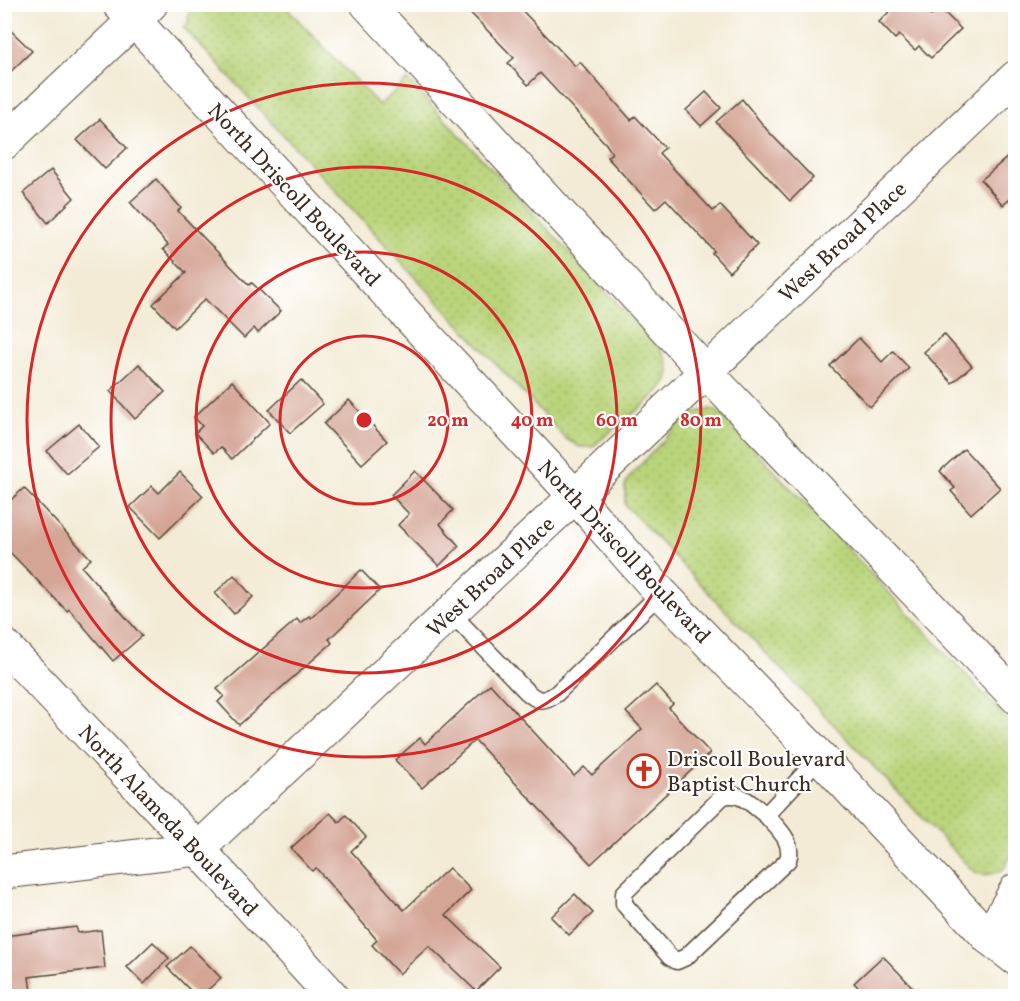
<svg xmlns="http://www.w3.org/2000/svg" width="1020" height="1001" font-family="Vollkorn,serif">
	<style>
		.grass { fill: url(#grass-dots); stroke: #7a7f4c; stroke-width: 1.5 }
		.building { fill: #d4a595 }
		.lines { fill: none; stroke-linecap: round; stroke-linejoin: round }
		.lane-casing { stroke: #574739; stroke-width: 19 }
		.street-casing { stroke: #574739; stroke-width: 35 }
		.secondary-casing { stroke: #574739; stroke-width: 35 }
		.lane { stroke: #fff; stroke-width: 16 }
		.street { stroke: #fff; stroke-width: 33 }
		.secondary { stroke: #fff; stroke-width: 33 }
		.ring { fill: none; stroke: #d62828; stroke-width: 3 }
		.labels { text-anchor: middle; stroke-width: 4.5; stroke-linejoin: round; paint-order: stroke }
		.street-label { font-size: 22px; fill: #3b2a1e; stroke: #fff }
		.poi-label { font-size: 22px; fill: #3b2a1e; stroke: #fff; text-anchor: start }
		.centre { fill: #d62828; stroke: #fff; stroke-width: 3 }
		.ring-label { font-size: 18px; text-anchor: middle; font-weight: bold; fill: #d62828; stroke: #fff; stroke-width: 4.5; stroke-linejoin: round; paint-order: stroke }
	</style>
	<defs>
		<pattern id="grass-dots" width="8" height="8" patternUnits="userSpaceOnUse" patternTransform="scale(1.5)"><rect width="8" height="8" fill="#b9d47a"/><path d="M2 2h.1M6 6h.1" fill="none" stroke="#a0b669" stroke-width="1.8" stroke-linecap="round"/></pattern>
	</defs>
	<rect width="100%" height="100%" fill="#fff"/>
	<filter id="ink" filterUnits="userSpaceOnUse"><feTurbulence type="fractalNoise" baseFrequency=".0167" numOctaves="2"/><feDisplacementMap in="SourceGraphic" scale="12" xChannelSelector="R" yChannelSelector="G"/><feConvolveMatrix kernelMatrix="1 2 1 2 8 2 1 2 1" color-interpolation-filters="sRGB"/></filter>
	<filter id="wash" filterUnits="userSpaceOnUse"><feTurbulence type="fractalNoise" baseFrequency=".008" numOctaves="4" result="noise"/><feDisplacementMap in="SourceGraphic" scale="24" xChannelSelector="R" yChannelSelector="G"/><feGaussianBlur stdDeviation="1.35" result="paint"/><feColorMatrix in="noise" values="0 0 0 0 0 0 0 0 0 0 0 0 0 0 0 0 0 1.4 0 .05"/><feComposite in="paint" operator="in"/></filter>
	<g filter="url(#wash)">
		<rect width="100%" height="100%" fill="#f3ebd5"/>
		<g class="grass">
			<path d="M190,5h94l95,100 29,-25 254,271c4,7 9,17 6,26 -5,18 -60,54 -75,70h-13l-14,-8 -383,-412 5,-3z"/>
			<path d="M711,409l9,4 295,314v122l-12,21c-11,5 -23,7 -32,-1l-346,-364v-20l5,-9 58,-62z"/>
		</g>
		<g id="blocks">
			<g class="building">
				<polygon points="462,4 516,4 575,66 580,62 631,120 635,116 665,148 659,153 713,211 720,205 757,245 729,272 712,253 714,251 666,199 655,209 607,157 612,153 606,144 540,73 528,85 508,63 514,58"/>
				<polygon points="897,4 921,4 931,16 940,8 961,29 931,58 919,46 915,50 899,35 895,39 879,22"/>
				<polygon points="4,24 32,51 4,78"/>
				<polygon points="706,92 721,108 701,126 686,110"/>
				<polygon points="742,99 767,130 813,178 790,201 716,122"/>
				<polygon points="100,119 127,148 105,169 77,140"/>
				<polygon points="1016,150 1016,194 1003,205 981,180"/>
				<polygon points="51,170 74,198 48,223 23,193"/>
				<polygon points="156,179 181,208 178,211 249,285 252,283 281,311 258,333 254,328 244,338 205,299 175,328 153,304 186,273 163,249 168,245 130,202"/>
				<polygon points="944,334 972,366 952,383 924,352"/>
				<polygon points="859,338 882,362 893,351 909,368 870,407 830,366"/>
				<polygon points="139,364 165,392 135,419 110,391"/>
				<polygon points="301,380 323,404 290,433 269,410"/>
				<polygon points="232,381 270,423 232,459 221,447 214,453 195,433 202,426 194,417"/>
				<polygon points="349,400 387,441 362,464 324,424"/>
				<polygon points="79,424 99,447 67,474 47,451"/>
				<polygon points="964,449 1000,488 971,514 951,491 955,488 940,471"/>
				<polygon points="415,471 453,510 440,524 459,546 439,566 398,525 409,514 391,495"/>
				<polygon points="180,472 203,496 160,538 130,507 152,486 159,493"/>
				<polygon points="24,488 91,559 82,567 142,636 113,661 69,609 67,611 4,546 4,506"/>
				<polygon points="361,570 380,590 329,639 332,643 239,725 218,702 224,696 217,689 297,619 300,623 309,616 311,618"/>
				<polygon points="234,575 253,597 234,614 215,593"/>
				<polygon points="490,684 574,776 584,767 592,775 642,729 626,712 656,685 673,704 669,708 710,753 591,864 475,740 422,788 395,760 420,738 425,744"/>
				<polygon points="330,813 339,822 346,815 366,837 351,851 404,910 449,868 471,890 446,915 500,967 476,991 429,946 399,974 372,945 377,940 316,868 312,871 291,848"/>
				<polygon points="575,894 593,913 569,935 551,917"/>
				<polygon points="76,927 78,933 101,930 105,968 29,977 31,992 4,995 4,936"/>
				<polygon points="153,942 169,958 144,984 127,967"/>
				<polygon points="190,946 221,978 201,996 196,996 167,967"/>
				<polygon points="883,956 921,996 867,996 854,983"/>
			</g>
		</g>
	</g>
	<g filter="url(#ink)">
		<use href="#blocks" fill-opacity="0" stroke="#574739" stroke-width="1.5"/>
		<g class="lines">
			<g class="lane-casing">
				<g id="lane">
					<path d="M451,613l75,78c12,11 17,11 30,3l105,-101"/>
					<path d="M766,815c11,13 28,26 22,45l-102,97 -9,4 -7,-4 -46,-53v-11l98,-96c17,-8 30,8 44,18l54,-58"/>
				</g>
			</g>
			<g class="street-casing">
				<g id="street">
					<polyline points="367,4 705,371 1016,697"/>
					<polyline points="4,143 151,4"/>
					<polyline points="4,645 198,849 332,996"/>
					<polyline points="4,872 198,849 575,496 1016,77"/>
					<polyline points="989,938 1016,890"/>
				</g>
			</g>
			<g class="secondary-casing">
				<polyline id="secondary" points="119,4 575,496 661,593 820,757 989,938 1016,959"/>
			</g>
			<use href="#lane" class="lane"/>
			<use href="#street" class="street"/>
			<use href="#secondary" class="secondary"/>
		</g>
	</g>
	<g class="ring">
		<circle cx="364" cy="420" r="84"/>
		<circle cx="364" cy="420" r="168"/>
		<circle cx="364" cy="420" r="253"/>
		<circle cx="364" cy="420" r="337"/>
	</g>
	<defs>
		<g id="church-ring" transform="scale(1.725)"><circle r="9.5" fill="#fff" stroke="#c8321e" stroke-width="1.5"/><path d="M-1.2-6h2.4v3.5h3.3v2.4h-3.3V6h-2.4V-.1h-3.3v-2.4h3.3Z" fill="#c8321e"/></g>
	</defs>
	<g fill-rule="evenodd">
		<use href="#church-ring" x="644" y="771"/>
	</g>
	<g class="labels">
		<g class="street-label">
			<text transform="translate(295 194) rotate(47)" y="8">North Driscoll Boulevard</text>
			<text transform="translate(842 241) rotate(-43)" y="8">West Broad Place</text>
			<text transform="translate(625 551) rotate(47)" y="8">North Driscoll Boulevard</text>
			<text transform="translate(490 576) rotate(-43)" y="8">West Broad Place</text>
			<text transform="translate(169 820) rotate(47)" y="8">North Alameda Boulevard</text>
		</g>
		<g class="poi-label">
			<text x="667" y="766">Driscoll Boulevard<tspan x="667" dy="25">Baptist Church</tspan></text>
		</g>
	</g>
	<circle cx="364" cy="420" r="9" class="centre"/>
	<g class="ring-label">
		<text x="448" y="426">20 m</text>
		<text x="532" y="426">40 m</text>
		<text x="617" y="426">60 m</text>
		<text x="701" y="426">80 m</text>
	</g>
	<rect width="1020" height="1001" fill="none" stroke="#fff" stroke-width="24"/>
</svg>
